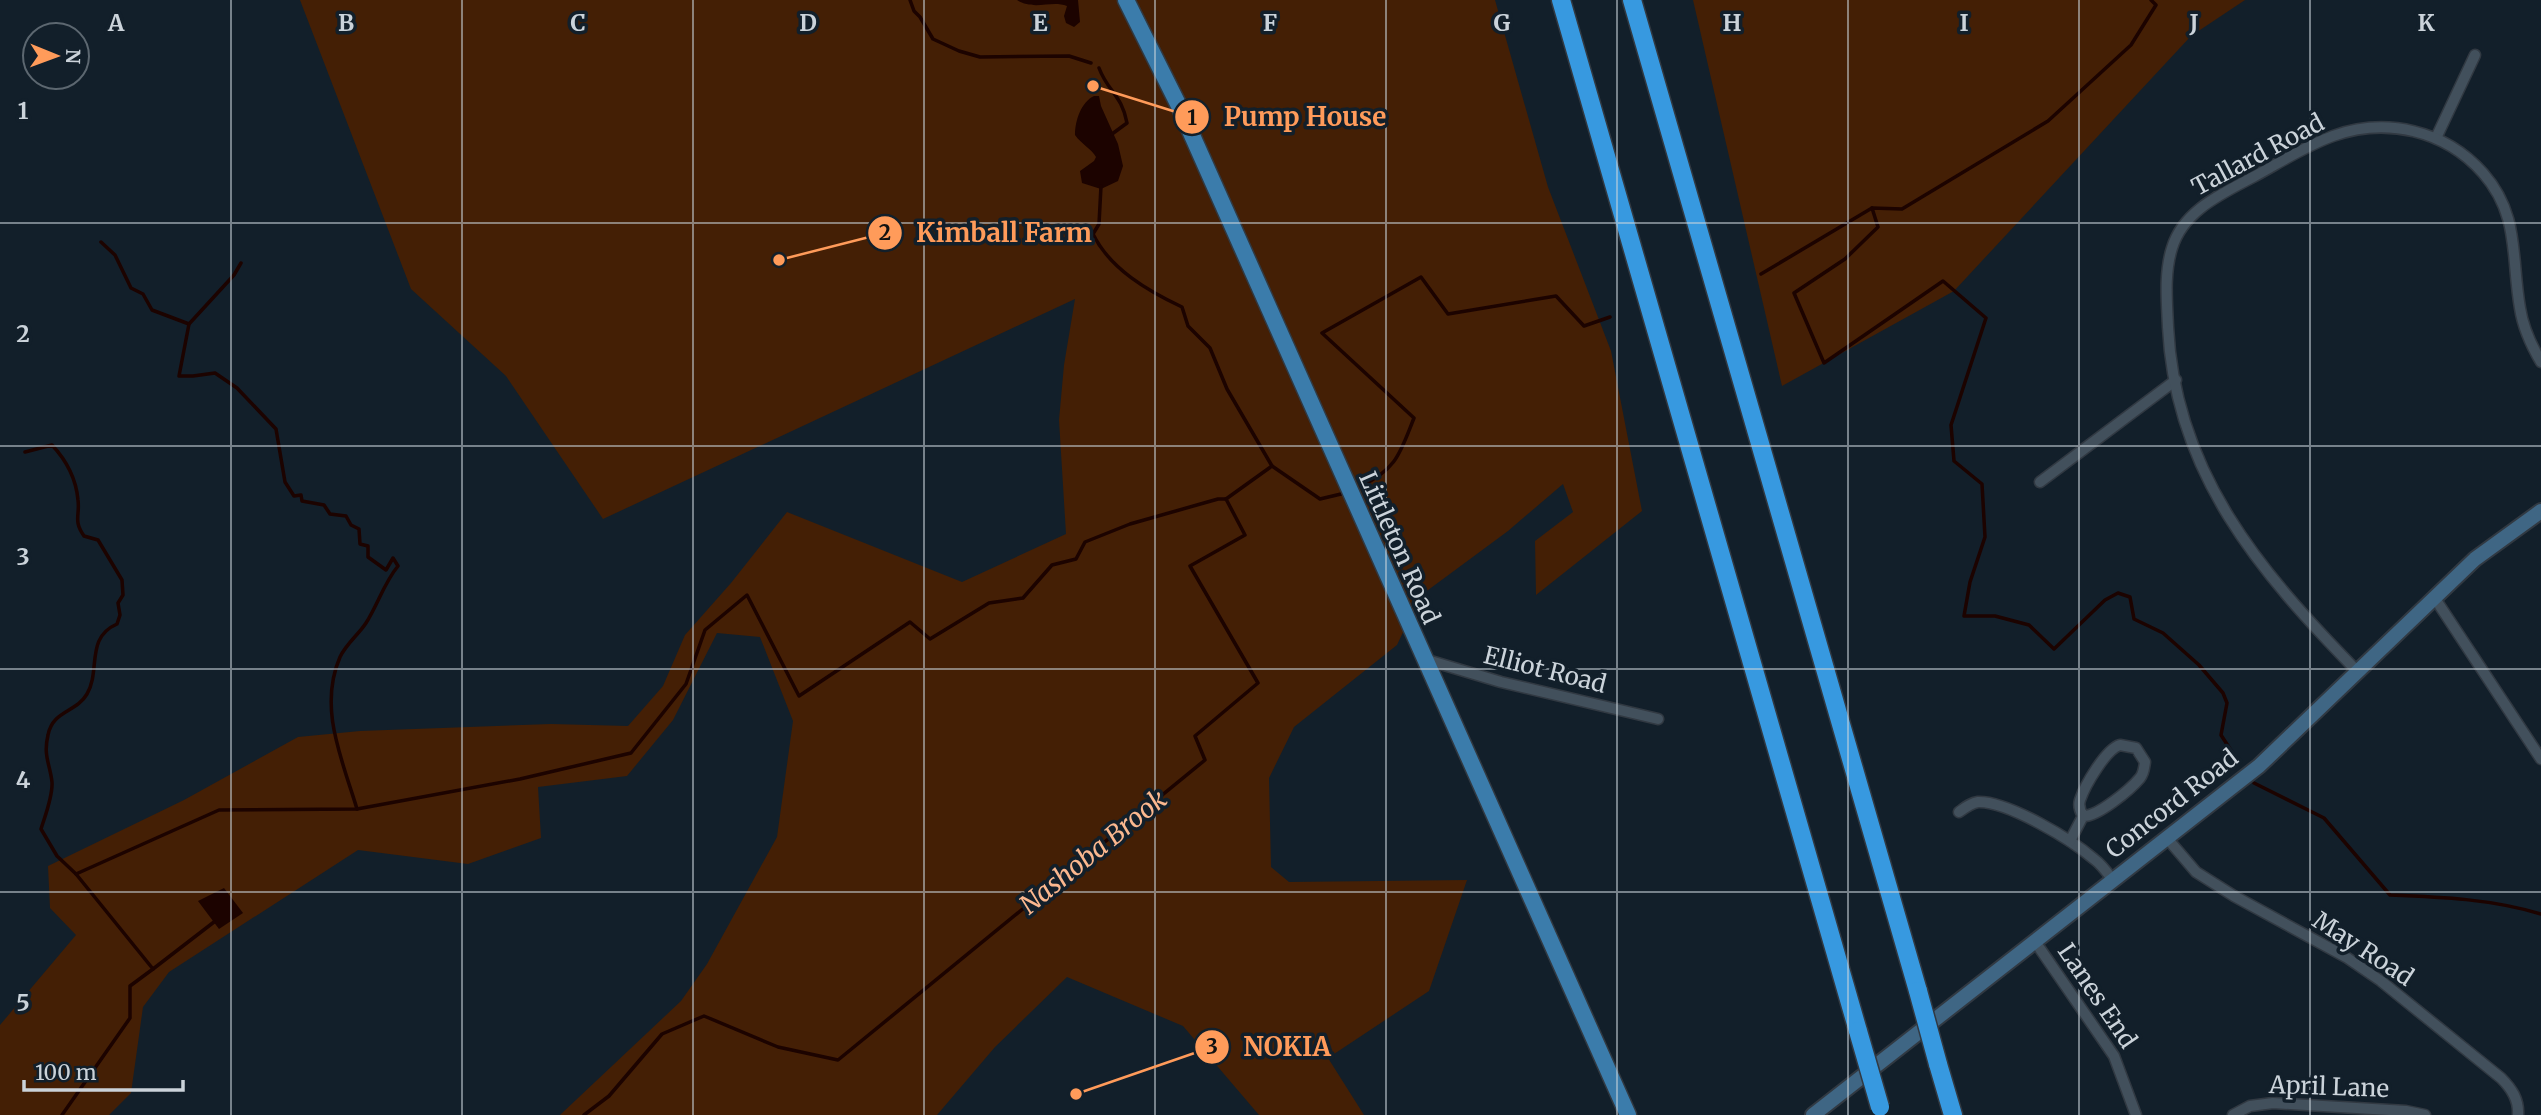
<svg xmlns="http://www.w3.org/2000/svg" width="2541" height="1115" font-family="Merriweather,serif">
	<style>
		.green { fill: #441f05 }
		.water { fill: #1c0300 }
		.lines { fill: none; stroke-linecap: round; stroke-linejoin: round }
		.stream { stroke: #1c0300; stroke-width: 3.5 }
		.minor-casing { stroke: #313942; stroke-width: 13 }
		.secondary-casing { stroke: #313942; stroke-width: 18 }
		.primary-casing { stroke: #313942; stroke-width: 19 }
		.motorway-casing { stroke: #313942; stroke-width: 21 }
		.minor { stroke: #42505c; stroke-width: 10 }
		.secondary { stroke: #3f6684; stroke-width: 14 }
		.primary { stroke: #3b7cab; stroke-width: 16 }
		.motorway { stroke: #3799e0; stroke-width: 18 }
		.motorway-bridge-casing { stroke: #313942; stroke-width: 21; stroke-linecap: butt }
		.motorway-bridge { stroke: #3799e0; stroke-width: 18 }
		.grid { fill: none; stroke: #cbd3da; stroke-width: 2; stroke-opacity: 0.55 }
		.labels { text-anchor: middle; stroke-width: 7; stroke-linejoin: round; paint-order: stroke }
		.street-label { font-size: 24px; fill: #cbd3da; stroke: #121f2a }
		.water-label { font-size: 26px; font-style: italic; fill: #fbb88f; stroke: #121f2a }
		.grid-label { font-size: 23px; text-anchor: middle; font-weight: bold; fill: #cbd3da; stroke: #121f2a; stroke-width: 7; stroke-linejoin: round; paint-order: stroke }
		.leader { fill: none; stroke: #ff9b5a; stroke-width: 2.5 }
		.callout-dot { fill: #ff9b5a; stroke: #121f2a; stroke-width: 2.5 }
		.mark-label { font-size: 21px; text-anchor: middle; font-weight: bold; fill: #111 }
		.callout-label { font-size: 26px; text-anchor: middle; font-weight: bold; fill: #ff9b5a; stroke: #121f2a; stroke-width: 7; stroke-linejoin: round; paint-order: stroke }
	</style>
	<rect width="100%" height="100%" fill="#121f2a"/>
	<g class="green">
		<polygon points="300,0 1495,0 1548,187 1611,351 1642,511 1536,595 1535,541 1573,512 1563,484 1508,531 1420,596 1397,645 1294,727 1269,778 1271,867 1289,882 1467,880 1429,991 1328,1058 1364,1115 1259,1115 1183,1026 1067,977 995,1047 937,1115 560,1115 681,1001 707,964 777,837 793,721 760,637 717,633 673,720 627,776 538,787 541,838 468,864 358,850 169,972 143,1007 131,1093 109,1115 0,1115 0,1025 76,935 50,908 48,866 184,800 298,737 360,731 551,724 628,726 663,686 685,635 731,583 787,512 962,582 1066,534 1059,420 1064,365 1075,299 603,519 506,376 411,289"/>
		<polygon points="1693,0 2245,0 2191,36 1954,291 1782,386"/>
	</g>
	<g class="water">
		<path d="M1017,0h61l2,22 -6,5 -8,-4 -2,-7 3,-10c-16,-6 -33,5 -50,-6z"/>
		<path d="M1094,96h5l2,10 17,38 5,22 -5,15 -17,8 -19,-6 -2,-12 14,-10 2,-4c-4,-8 -15,-13 -21,-22 0,-14 6,-33 19,-39z"/>
		<polygon points="224,888 243,913 219,929 198,901"/>
	</g>
	<g class="lines">
		<g class="stream">
			<polyline points="910,0 914,11 920,17 933,39 959,51 980,57 1069,56 1091,63"/>
			<path d="M1099,68c9,24 23,27 28,55l-15,11"/>
			<path d="M1101,186l-2,38 -6,10c17,35 55,57 89,73l6,19 22,22 17,41 45,77"/>
			<polyline points="1872,208 1878,227 1845,259 1794,293 1824,363 1943,281 1986,318 1951,425 1954,461 1982,484 1985,537 1970,582 1964,616 1995,616 2029,625 2054,649 2105,600 2118,593 2130,597 2134,619 2163,633 2199,665 2223,693 2227,703 2221,735 2232,752 2229,765"/>
			<polyline points="101,242 115,255 131,288 143,294 152,310 189,324"/>
			<path d="M241,263l-7,12 -45,49 -10,52h14l22,-3 22,15 39,41 9,53 9,14 7,-1 1,6 22,4 6,9 16,2 5,9 8,4 1,15 8,2v11l18,13 7,-12 5,8c-14,17 -20,38 -32,57 -7,11 -20,21 -26,34 -22,51 2,102 17,152"/>
			<polyline points="1761,274 1872,208 1902,209 2048,121 2131,45 2156,5 2151,0"/>
			<path d="M25,452l27,-7c15,16 24,33 26,55 2,16 -5,20 6,36l14,4 24,40 1,15 -5,8 2,12 -3,9c-32,14 -16,46 -30,70 -11,19 -34,16 -39,41 -5,21 2,29 4,47 1,14 -7,34 -11,47l16,27 19,18"/>
			<path d="M1361,486c36,-17 39,-33 53,-68l-92,-85 99,-56 27,37 108,-18 28,30 26,-9"/>
			<path d="M2254,783l70,35 66,77c52,2 101,4 151,19"/>
			<polyline points="153,969 214,922"/>
			<polyline points="62,1115 130,1018 130,986 153,969 76,874 219,810 357,809 520,779 631,753 686,684 705,630 747,595 799,696 910,622 930,639 989,603 1023,598 1052,565 1076,559 1085,542 1130,524 1218,499 1226,499"/>
			<polyline points="584,1115 609,1096 662,1034 704,1016 778,1047 838,1060 1205,760 1195,736 1258,683 1190,566 1245,535 1226,499 1272,466 1320,499 1341,494"/>
		</g>
		<g class="minor-casing">
			<g id="minor">
				<polyline points="2436,138 2475,55"/>
				<polyline points="2040,482 2176,380"/>
				<polyline points="2434,597 2541,759"/>
				<polyline points="1424,659 1501,682 1658,719"/>
				<path d="M2357,671c-97,-99 -182,-198 -189,-344 -1,-25 -4,-54 4,-79 11,-37 49,-54 81,-71 26,-14 52,-31 80,-41 53,-19 112,-6 150,37 37,42 28,84 37,135 3,20 11,37 21,54"/>
				<path d="M1959,812c7,-5 12,-9 19,-10 30,-1 94,38 116,57 7,5 13,13 18,20"/>
				<path d="M2166,837l30,35 38,24 112,61 35,24 120,97c11,11 18,22 17,37"/>
				<path d="M2070,841l13,-25c14,1 47,-26 57,-38 4,-5 4,-10 5,-16l-9,-14 -16,-3c-14,4 -35,40 -40,55 -2,6 0,11 3,16"/>
				<polyline points="2034,940 2114,1056 2136,1115"/>
				<polyline points="2233,1115 2250,1106 2273,1103 2406,1111 2425,1115"/>
			</g>
		</g>
		<g class="secondary-casing">
			<polyline id="secondary" points="1813,1115 2259,766 2475,559 2541,511"/>
		</g>
		<g class="primary-casing">
			<polyline id="primary" points="1126,0 1179,106 1628,1115"/>
		</g>
		<g class="motorway-casing">
			<g id="motorway">
				<polyline points="1561,0 1858,1031"/>
				<polyline points="1632,0 1918,991"/>
				<polyline points="1938,1064 1953,1115"/>
			</g>
		</g>
		<use href="#minor" class="minor"/>
		<use href="#secondary" class="secondary"/>
		<use href="#primary" class="primary"/>
		<use href="#motorway" class="motorway"/>
		<g class="motorway-bridge-casing">
			<g id="motorway-bridge">
				<polyline points="1918,991 1938,1064"/>
				<polyline points="1858,1031 1880,1107"/>
			</g>
		</g>
		<use href="#motorway-bridge" class="motorway-bridge"/>
	</g>
	<path class="grid" d="M231,0v1115M462,0v1115M693,0v1115M924,0v1115M1155,0v1115M1386,0v1115M1617,0v1115M1848,0v1115M2079,0v1115M2310,0v1115M0,223h2541M0,446h2541M0,669h2541M0,892h2541"/>
	<g class="labels">
		<g class="street-label">
			<text transform="translate(2258 155) rotate(-28)" y="8">Tallard Road</text>
			<text transform="translate(1399 548) rotate(66)" y="8">Littleton Road</text>
			<text transform="translate(1545 670) rotate(14)" y="8">Elliot Road</text>
			<text transform="translate(2172 804) rotate(-38)" y="8">Concord Road</text>
			<text transform="translate(2363 949) rotate(33)" y="8">May Road</text>
			<text transform="translate(2097 996) rotate(56)" y="8">Lanes End</text>
			<text transform="translate(2329 1087) rotate(2)" y="8">April Lane</text>
		</g>
		<g class="water-label">
			<text transform="translate(1093 852) rotate(-39)" y="9">Nashoba Brook</text>
		</g>
	</g>
	<g class="grid-label">
		<text x="116" y="31">A</text>
		<text x="346" y="31">B</text>
		<text x="578" y="31">C</text>
		<text x="808" y="31">D</text>
		<text x="1040" y="31">E</text>
		<text x="1270" y="31">F</text>
		<text x="1502" y="31">G</text>
		<text x="1732" y="31">H</text>
		<text x="1964" y="31">I</text>
		<text x="2194" y="31">J</text>
		<text x="2426" y="31">K</text>
		<text x="23" y="119">1</text>
		<text x="23" y="342">2</text>
		<text x="23" y="565">3</text>
		<text x="23" y="788">4</text>
		<text x="23" y="1011">5</text>
	</g>
	<path class="leader" d="M1093 86L1192 117M779 260L885 233M1076 1094L1212 1047"/>
	<g class="callout-dot">
		<circle cx="1093" cy="86" r="7"/>
		<circle cx="779" cy="260" r="7"/>
		<circle cx="1076" cy="1094" r="7"/>
		<circle cx="1192" cy="117" r="18"/>
		<circle cx="885" cy="233" r="18"/>
		<circle cx="1212" cy="1047" r="18"/>
	</g>
	<g class="mark-label">
		<text x="1192" y="125">1</text>
		<text x="885" y="240">2</text>
		<text x="1212" y="1054">3</text>
	</g>
	<g class="callout-label">
		<text x="1305" y="126">Pump House</text>
		<text x="1004" y="242">Kimball Farm</text>
		<text x="1287" y="1056">NOKIA</text>
	</g>
	<g transform="translate(56 56) rotate(91)"><circle r="33" fill="#121f2a" stroke="#5c6770" stroke-width="2"/>
	<path d="M0-5L12 26L0 18L-12 26Z" fill="#ff9b5a"/>
	<text y="-10" font-size="19" font-weight="bold" text-anchor="middle" fill="#cbd3da">N</text>
	</g>
	<path d="M24 1080v10h159v-10" fill="none" stroke="#cbd3da" stroke-width="3.5"/>
	<text x="35" y="1080" font-size="21" fill="#cbd3da" stroke="#121f2a" stroke-width="5" paint-order="stroke">100 m</text>
</svg>
